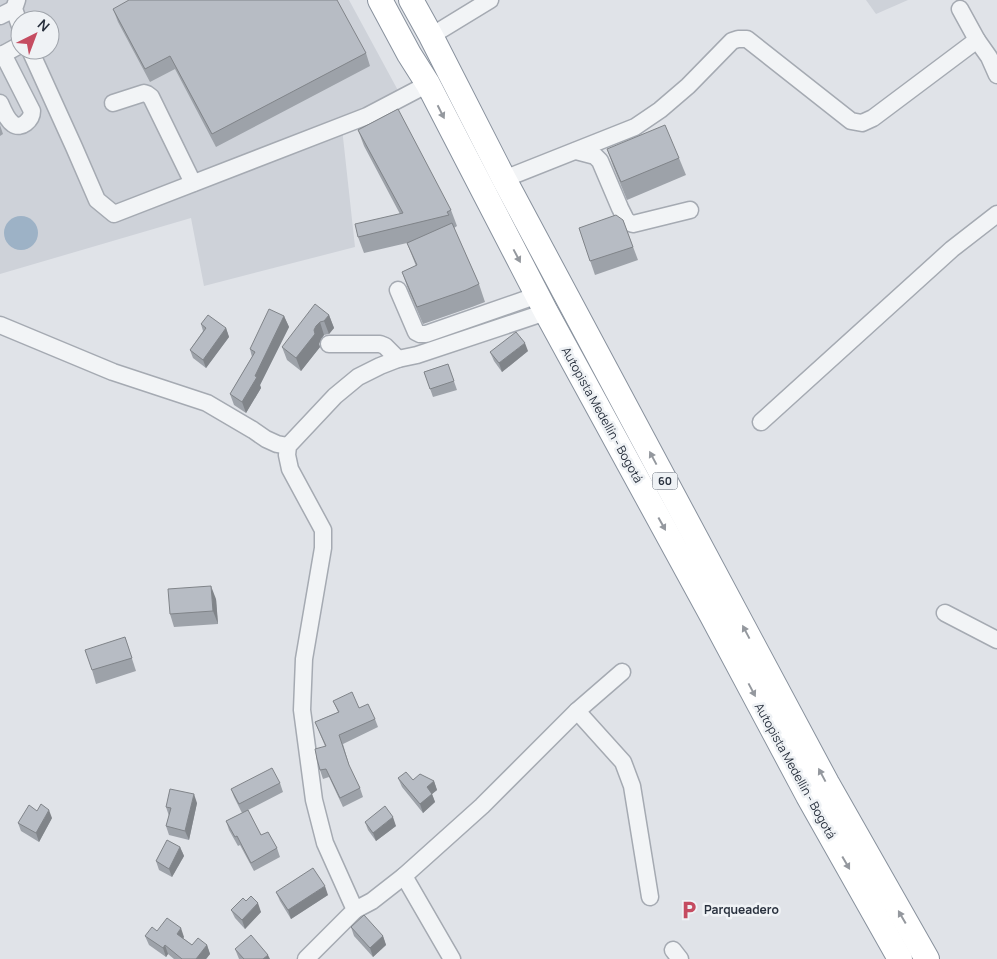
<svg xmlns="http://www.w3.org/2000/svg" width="997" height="959" font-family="Manrope,sans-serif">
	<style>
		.built { fill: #ced2d9; fill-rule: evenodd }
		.water { fill: #9db2c6 }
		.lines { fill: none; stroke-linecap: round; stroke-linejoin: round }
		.minor-casing { stroke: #a5aab2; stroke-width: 19 }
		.highway-casing { stroke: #88919d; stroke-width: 26 }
		.minor { stroke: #f2f4f6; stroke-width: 16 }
		.highway { stroke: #fff; stroke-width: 24 }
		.wall { fill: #9da2a9 }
		.shaded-wall { fill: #808489 }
		.building { fill: #b7bcc4; stroke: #808489 }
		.oneway { fill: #94989e }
		.labels { text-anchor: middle; stroke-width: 5; stroke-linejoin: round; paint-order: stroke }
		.shield { fill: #eff2f5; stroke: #646b75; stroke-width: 1 }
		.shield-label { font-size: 11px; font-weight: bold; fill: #29313e }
		.street-label { font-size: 12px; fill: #29313e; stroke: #eff2f5 }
		.poi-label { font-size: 12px; font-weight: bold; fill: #29313e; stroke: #eff2f5; text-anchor: start }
	</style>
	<rect width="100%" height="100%" fill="#e0e3e8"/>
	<g class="built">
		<path d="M0,0h349l52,96 -59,32 13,119 -151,39 -13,-68 -191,56zM20,20h30v30h-30z"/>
		<polygon points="866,0 908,0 876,14"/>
	</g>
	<circle class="water" cx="21" cy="233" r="17"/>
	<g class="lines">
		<g class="minor-casing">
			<g id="minor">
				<polyline points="17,0 14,9 20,26"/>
				<polyline points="960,9 977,40 989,57 997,75"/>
				<polyline points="0,16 14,9"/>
				<polyline points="431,36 490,0"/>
				<polyline points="30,50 74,147 97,200 114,214 367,116 428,84"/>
				<polyline points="0,56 20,45"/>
				<path d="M0,103c3,7 7,17 13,21 8,6 19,-4 19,-13l-29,-57"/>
				<polyline points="113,103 144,93 147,94 151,97 193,183"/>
				<polyline points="576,151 595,156 600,161 620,208 626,220 630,223 633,224 690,210"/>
				<polyline points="504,179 635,127 660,110 688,86 732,41 738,39 747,39 851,121 862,123 873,118 977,40"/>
				<polyline points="398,290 416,332 420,334 426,334 538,295"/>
				<polyline points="0,325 113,372 207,403 253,430 266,439 277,444 288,446"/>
				<polyline points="329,344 380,344 385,346 398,359"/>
				<polyline points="761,422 952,249 997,214"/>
				<polyline points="945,613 997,640"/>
				<polyline points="577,711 623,762 632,786 650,897"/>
				<polyline points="404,876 452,959"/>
				<polyline points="355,910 372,901 404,876 482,806 577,711 622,672"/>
				<polyline points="673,950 680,959"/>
				<polyline points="306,959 355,910 325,843 314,800 302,710 304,659 323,548 323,530 290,469 287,455 288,446 335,396 358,377 380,366 398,359 417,355 546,312"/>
			</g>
		</g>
		<g class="highway-casing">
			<g id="highway">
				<polyline points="380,0 409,54 428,84 546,312 712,616 808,796 900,959"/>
				<polyline points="411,0 431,36 504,179 827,783 927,959"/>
			</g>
		</g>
		<use href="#minor" class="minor"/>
		<use href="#highway" class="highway"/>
	</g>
	<g class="wall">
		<polygon points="113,9 366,53 370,66 216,147 175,69 150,82 118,22"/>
		<polygon points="0,125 3,134 0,136"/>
		<polygon points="358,130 451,210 457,226 454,228 479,284 485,302 472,307 423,324 408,289 402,272 416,266 407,243 364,253 358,237 400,214 364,146"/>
		<polygon points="607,149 679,158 686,175 627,200 613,166"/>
		<polygon points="623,220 638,260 595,275 579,228"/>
		<polygon points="329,315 334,328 329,334 324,335 321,339 319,344 320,347 301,371 287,360 282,347"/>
		<polygon points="284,316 289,327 260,385 261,388 246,413 234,405 230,394 252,357 250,349"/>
		<polygon points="201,324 226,328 229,337 206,368 193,358 190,350 203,331"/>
		<polygon points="528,351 502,372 494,361 490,352"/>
		<polygon points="448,364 457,390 433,397 424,372"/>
		<polygon points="216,599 218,624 174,627 170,614"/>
		<polygon points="125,637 136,671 96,684 92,670"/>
		<polygon points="333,701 359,708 375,719 378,727 343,744 350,768 360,788 363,797 343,807 329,777 323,779 320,770 325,746 315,722 338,712"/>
		<polygon points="398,778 413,780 434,781 437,790 432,794 435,802 423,813 402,787"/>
		<polygon points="280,783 283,792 248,810 261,835 277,848 280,857 254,871 240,845 238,846 229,830 226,821 242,813 234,797 231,789"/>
		<polygon points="197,803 189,840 169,835 166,826 169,816 166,807"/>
		<polygon points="52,818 39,842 21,831 18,823"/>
		<polygon points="365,822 396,826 376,841 368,830"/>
		<polygon points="180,847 184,856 172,877 159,870 156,861"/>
		<polygon points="276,892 328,895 291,919 280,901"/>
		<polygon points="246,901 261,912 245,929 235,918 231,910"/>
		<polygon points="351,927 383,936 386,945 373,957 354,936"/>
		<polygon points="157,931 184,937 183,938 192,945 207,945 210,954 206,959 174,959 168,954 166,957 149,945 145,936"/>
		<polygon points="235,949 270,959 239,959"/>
	</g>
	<g class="shaded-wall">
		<polygon points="329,315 334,328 329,334 324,321"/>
		<polygon points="284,316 289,327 260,385 261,388 246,413 242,402"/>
		<polygon points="320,322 324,335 321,339 319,344 320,347 301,371 296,358 314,330 316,326"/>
		<polygon points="226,328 229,337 206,368 203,360"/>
		<polygon points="525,343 528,351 502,372 499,363"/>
		<polygon points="211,586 216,599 218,624 213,611"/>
		<polygon points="434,781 437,790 432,794 435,802 423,813 420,804 427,787"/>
		<polygon points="194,794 197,803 189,840 185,831"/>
		<polygon points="49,810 52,818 39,842 36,833"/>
		<polygon points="393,817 396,826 376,841 373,833"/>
		<polygon points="180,847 184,856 172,877 169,869"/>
		<polygon points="325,886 328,895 291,919 288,910"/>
		<polygon points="258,903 261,912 245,929 242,920"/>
		<polygon points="181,928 184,937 180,943 177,934"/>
		<polygon points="383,936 386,945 373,957 370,948"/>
		<polygon points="165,945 168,954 166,957 163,948"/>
		<polygon points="207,945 210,954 206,959 196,959"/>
		<polygon points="268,955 270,959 263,959"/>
	</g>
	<g class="building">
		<polygon points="129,0 337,0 366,53 212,134 170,56 145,69 113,9"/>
		<polygon points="398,109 451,210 447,212 449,215 358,237 355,224 403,213 358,130"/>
		<polygon points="665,125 679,158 621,182 607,149"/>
		<polygon points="616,215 623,220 633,247 590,261 579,228"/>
		<polygon points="452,223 479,284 466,290 417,307 402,272 417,265 407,243"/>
		<polygon points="315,304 329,315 324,321 320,322 316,326 314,330 315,334 296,358 282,347"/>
		<polygon points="269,309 284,316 255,376 257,377 242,402 230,394 255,352 250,349"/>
		<polygon points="208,315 226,328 203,360 190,350 206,328 201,324"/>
		<polygon points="516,332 525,343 499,363 490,352"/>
		<polygon points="448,364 454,381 430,389 424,372"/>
		<polygon points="211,586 213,611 170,614 168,589"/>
		<polygon points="125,637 132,658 92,670 85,650"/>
		<polygon points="352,692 359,708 368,704 375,719 339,735 349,765 360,788 340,798 326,769 320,770 317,759 315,749 326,746 315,722 339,712 333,701"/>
		<polygon points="272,768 280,783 239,804 231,789"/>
		<polygon points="406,772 413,780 420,774 434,781 427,787 432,794 420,804 398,778"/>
		<polygon points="170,789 194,794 185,831 166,826 171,808 166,807"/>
		<polygon points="41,804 49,810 36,833 18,823 29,805 37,811"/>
		<polygon points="385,806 393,817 373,833 365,822"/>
		<polygon points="248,810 261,835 268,832 277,848 251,863 237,836 235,837 226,821"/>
		<polygon points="167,840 180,847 169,869 156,861"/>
		<polygon points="313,868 325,886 288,910 276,892"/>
		<polygon points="251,896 258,903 242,920 231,910 243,898 246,901"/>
		<polygon points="364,915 383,936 370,948 351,927"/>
		<polygon points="167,918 181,928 177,934 192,945 198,938 207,945 196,959 182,959 165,945 163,948 145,936 152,927 157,931"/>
		<polygon points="251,935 268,955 263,959 244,959 235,949"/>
	</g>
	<defs><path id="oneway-solid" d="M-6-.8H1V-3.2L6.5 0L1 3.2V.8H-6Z" transform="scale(1.25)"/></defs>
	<g class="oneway">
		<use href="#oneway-solid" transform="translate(441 112) rotate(63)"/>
		<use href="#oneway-solid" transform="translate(517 256) rotate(62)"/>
		<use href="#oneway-solid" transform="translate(653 458) rotate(-118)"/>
		<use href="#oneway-solid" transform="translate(662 524) rotate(61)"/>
		<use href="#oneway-solid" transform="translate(746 632) rotate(-118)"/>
		<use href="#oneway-solid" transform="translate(752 690) rotate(62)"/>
		<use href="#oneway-solid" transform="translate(822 775) rotate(-118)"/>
		<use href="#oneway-solid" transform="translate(846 863) rotate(60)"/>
		<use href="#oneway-solid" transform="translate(902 917) rotate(-120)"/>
	</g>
	<defs>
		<g id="parking-bare" transform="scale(1.5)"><path d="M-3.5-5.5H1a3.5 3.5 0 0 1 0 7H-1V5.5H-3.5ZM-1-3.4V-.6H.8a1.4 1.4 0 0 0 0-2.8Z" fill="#c54c61" stroke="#eff2f5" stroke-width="2.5" paint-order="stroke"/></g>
	</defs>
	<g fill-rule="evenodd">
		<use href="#parking-bare" x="689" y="910"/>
	</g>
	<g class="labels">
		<rect class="shield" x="652.5" y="472.5" width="25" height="17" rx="4"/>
		<g class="shield-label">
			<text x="665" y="485">60</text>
		</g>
		<g class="street-label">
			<text transform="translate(602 415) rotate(61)" y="4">Autopista Medellín - Bogotá</text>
			<text transform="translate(795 771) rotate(61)" y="4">Autopista Medellín - Bogotá</text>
		</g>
		<g class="poi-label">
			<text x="704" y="914">Parqueadero</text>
		</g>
	</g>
	<g transform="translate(35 35) rotate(42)"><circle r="24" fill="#eff2f5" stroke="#a0a5ac"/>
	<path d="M0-4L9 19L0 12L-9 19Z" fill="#c54c61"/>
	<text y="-8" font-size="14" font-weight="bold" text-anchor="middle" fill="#29313e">N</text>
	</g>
</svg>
